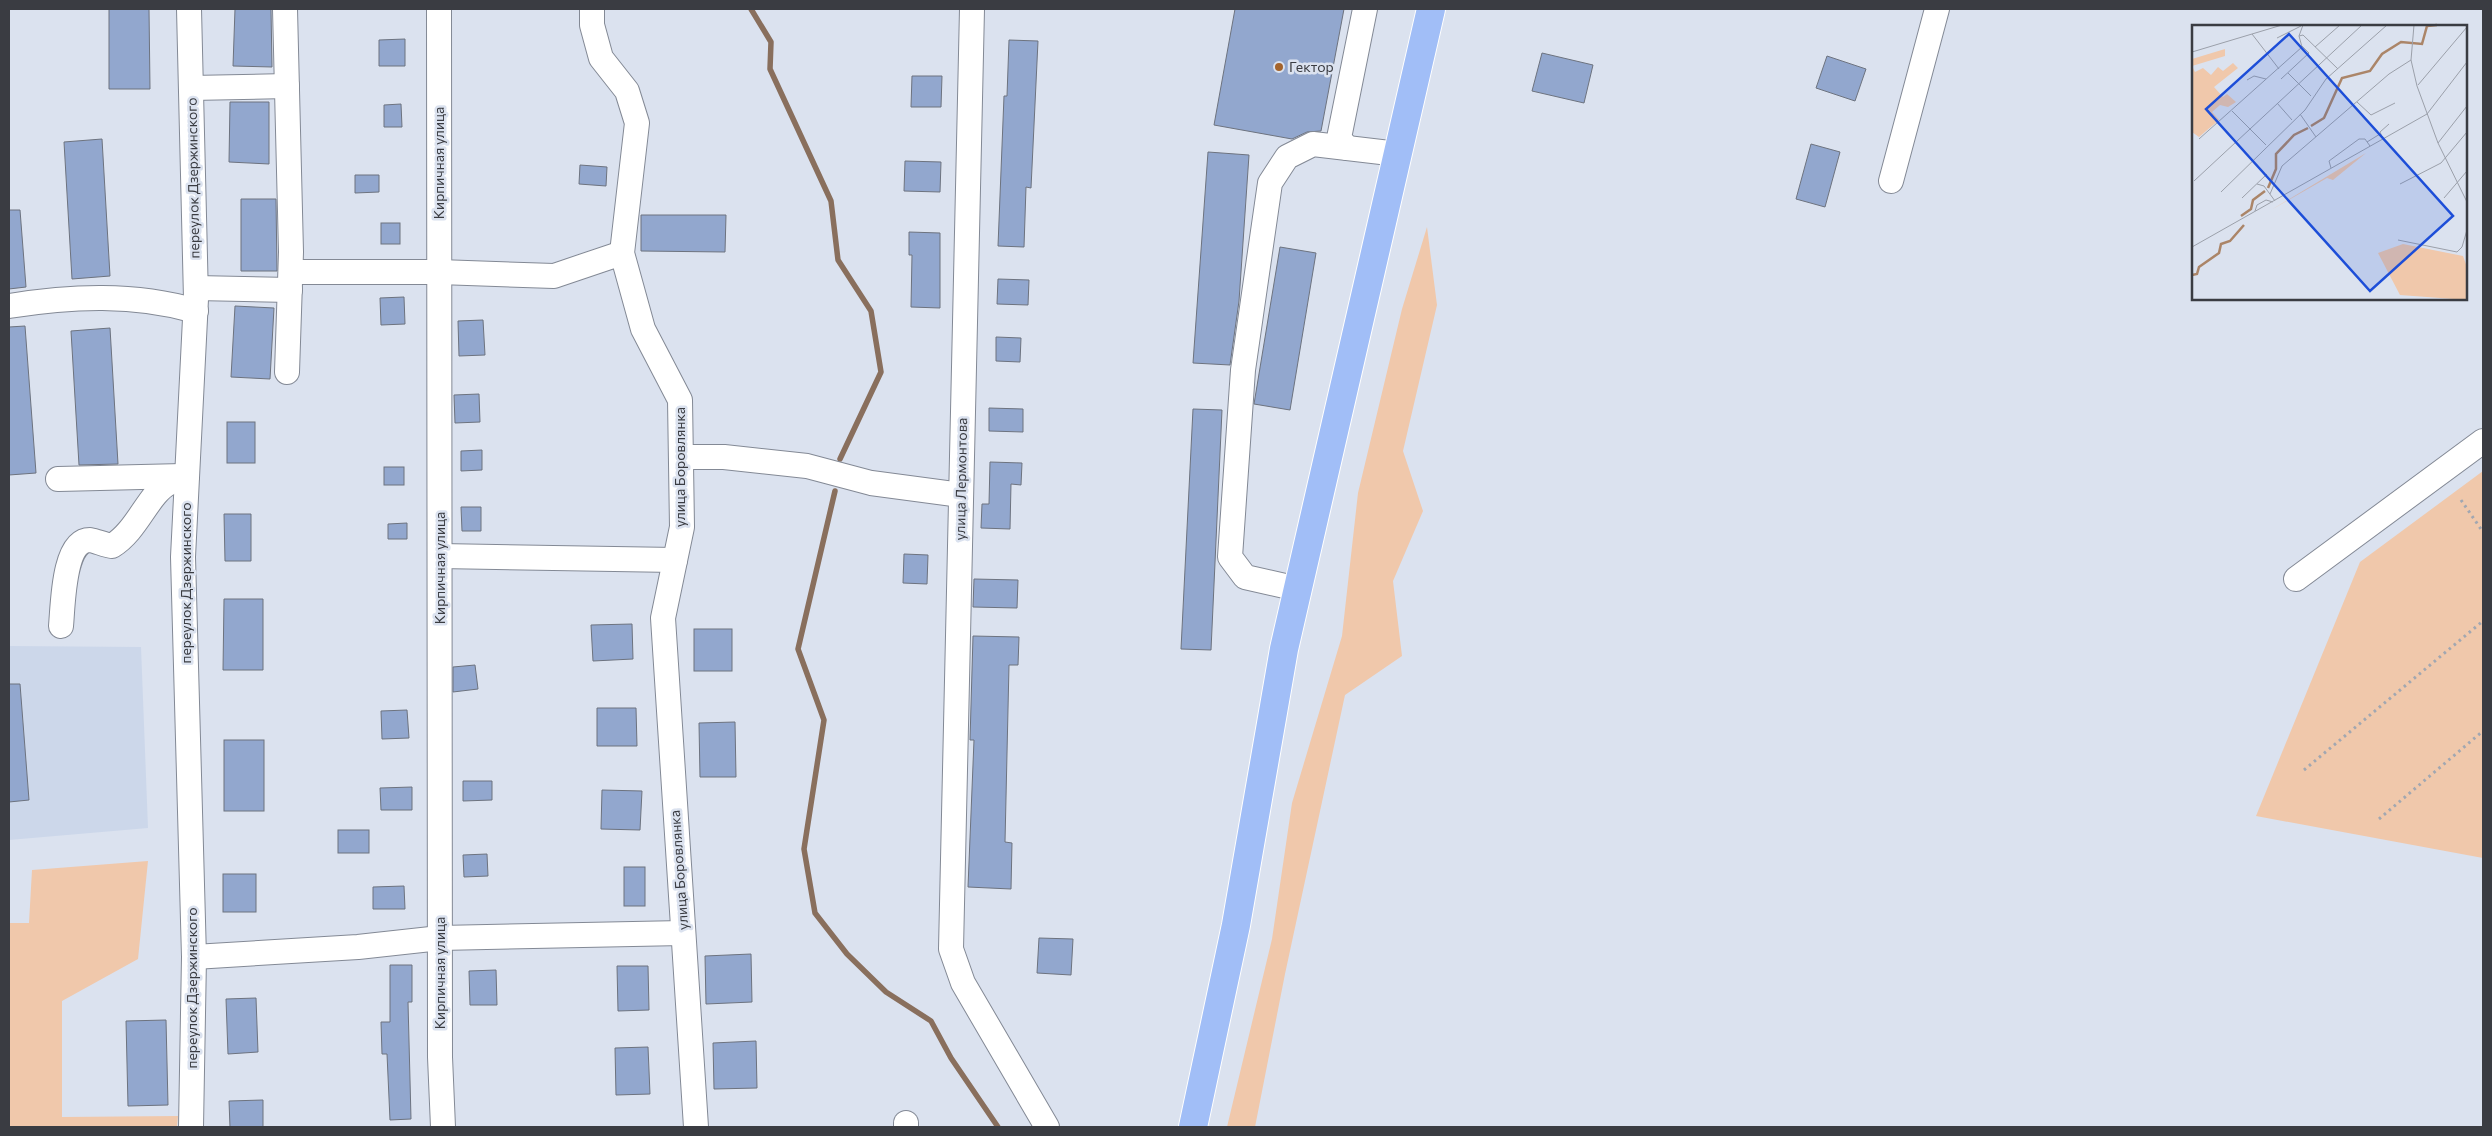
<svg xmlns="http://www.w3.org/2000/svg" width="2492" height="1136" font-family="Commissioner,sans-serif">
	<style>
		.built { fill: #ccd7ea }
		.green { fill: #f0c8ab }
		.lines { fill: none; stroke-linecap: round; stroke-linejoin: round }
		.stream { stroke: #896f5d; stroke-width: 5.5 }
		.building { fill: #92a7ce; stroke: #6d737f }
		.minor-casing { stroke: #838995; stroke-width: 26 }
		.major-casing { stroke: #fff; stroke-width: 30 }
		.path { stroke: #a1a7b1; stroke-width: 3; stroke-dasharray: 2.5 4; stroke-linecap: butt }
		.minor { stroke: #fff; stroke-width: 24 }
		.major { stroke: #a1bef7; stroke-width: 28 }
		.poi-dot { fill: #a4642d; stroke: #dbe2ef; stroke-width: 2 }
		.labels { text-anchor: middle; stroke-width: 5; stroke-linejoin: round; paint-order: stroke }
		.poi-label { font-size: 14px; fill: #3a3c42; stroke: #dbe2ef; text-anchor: start }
		.street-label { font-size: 14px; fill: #3a3c42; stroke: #dbe2ef }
		.inset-river { fill: none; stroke: #ab8568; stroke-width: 2.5 }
		.inset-road { fill: none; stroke: #9ba0aa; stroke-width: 1 }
		.view { fill: #1d4ed8; fill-opacity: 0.15; stroke: #1d4ed8; stroke-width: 2.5 }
		.inset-edge { fill: none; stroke: #3a3c42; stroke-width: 2.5 }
	</style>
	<rect width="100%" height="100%" fill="#dbe2ef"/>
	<polygon class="built" points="9,646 141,647 148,828 9,840"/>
	<g class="green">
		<polygon points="1427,227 1437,305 1403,451 1423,511 1393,581 1402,656 1345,695 1285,974 1255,1127 1227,1127 1272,939 1292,803 1342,636 1358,493 1402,309"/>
		<polygon points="2483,471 2483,858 2256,816 2360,562"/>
		<polygon points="148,861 138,959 62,1001 62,1117 178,1116 177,1127 9,1127 9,923 29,923 32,870"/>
	</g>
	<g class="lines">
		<g class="stream">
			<polyline points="751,9 771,42 770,69 831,201 838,260 871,311 881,372 840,459"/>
			<polyline points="835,491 798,649 824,720 804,849 815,913 847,954 886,992 931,1021 951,1058 998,1127"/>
		</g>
	</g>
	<g class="building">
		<polygon points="109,9 149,9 150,89 109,89"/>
		<polygon points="235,9 271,9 272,67 233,66"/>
		<polygon points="1235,9 1344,9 1321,131 1307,132 1292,139 1214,125"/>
		<polygon points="405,39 405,66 379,66 379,40"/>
		<polygon points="1009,40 1038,41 1031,188 1026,187 1024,247 998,246 1004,96 1007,96"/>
		<polygon points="1542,53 1593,65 1584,103 1532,91"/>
		<polygon points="1827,56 1866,69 1855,101 1816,88"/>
		<polygon points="912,76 942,76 941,107 911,107"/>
		<polygon points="230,102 269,102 269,164 229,162"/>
		<polygon points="401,104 402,127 384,127 384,105"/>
		<polygon points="102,139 110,276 72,279 64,142"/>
		<polygon points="1811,144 1840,152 1825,207 1796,199"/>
		<polygon points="1208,152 1249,155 1239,301 1230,365 1193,363"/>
		<polygon points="905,161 941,162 940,192 904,191"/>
		<polygon points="580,165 607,167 606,186 579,184"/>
		<polygon points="355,175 379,175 379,192 355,193"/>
		<polygon points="241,199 276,199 277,271 241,271"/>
		<polygon points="9,210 20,210 26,287 9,289"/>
		<polygon points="641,215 726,215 725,252 641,251"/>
		<rect x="381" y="223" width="19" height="21"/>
		<polygon points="909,232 940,233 940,308 911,307 912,255 909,255"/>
		<polygon points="1280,247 1316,253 1290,410 1254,404"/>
		<polygon points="998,279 1029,280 1028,305 997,304"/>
		<polygon points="404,297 405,324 381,325 380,298"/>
		<polygon points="235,306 274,308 270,379 231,377"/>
		<polygon points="483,320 485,355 459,356 458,321"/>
		<polygon points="25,326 36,473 9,475 9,327"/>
		<polygon points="110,328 118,464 79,465 71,331"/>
		<polygon points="996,337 1021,338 1020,362 996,361"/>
		<polygon points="479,394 480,422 455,423 454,395"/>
		<polygon points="989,408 1023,409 1023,432 989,431"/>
		<polygon points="1193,409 1222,410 1211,650 1181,649"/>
		<rect x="227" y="422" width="28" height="41"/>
		<polygon points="482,450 482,470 461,471 461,451"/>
		<polygon points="990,462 1022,463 1021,485 1011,484 1010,529 981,528 982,504 989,504"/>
		<rect x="384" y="467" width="20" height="18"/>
		<polygon points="461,507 481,507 481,531 462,531"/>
		<polygon points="224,514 251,514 251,561 225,561"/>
		<polygon points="407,523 407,539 388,539 388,524"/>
		<polygon points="904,554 928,555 927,584 903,583"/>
		<polygon points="974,579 1018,580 1017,608 973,607"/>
		<polygon points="224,599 263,599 263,670 223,670"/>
		<polygon points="632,624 633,659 593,661 591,625"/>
		<rect x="694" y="629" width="38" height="42"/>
		<polygon points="973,636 1019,637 1018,665 1009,665 1005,842 1012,843 1011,889 968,887 974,740 970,740"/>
		<polygon points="475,665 478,689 453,692 453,667"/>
		<polygon points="9,684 20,684 29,800 9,802"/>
		<polygon points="597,708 636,708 637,746 597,746"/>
		<polygon points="407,710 409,738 382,739 381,711"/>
		<polygon points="735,722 736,777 700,777 699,723"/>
		<rect x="224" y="740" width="40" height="71"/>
		<polygon points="463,781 492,781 492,800 463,801"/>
		<polygon points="412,787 412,810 381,810 380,788"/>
		<polygon points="602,790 642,791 640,830 601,829"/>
		<rect x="338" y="830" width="31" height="23"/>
		<polygon points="487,854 488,876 464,877 463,855"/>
		<rect x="624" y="867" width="21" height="39"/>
		<rect x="223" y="874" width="33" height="38"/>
		<polygon points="404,886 405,909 373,909 373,887"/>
		<polygon points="1039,938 1073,939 1071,975 1037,973"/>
		<polygon points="751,954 752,1002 706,1004 705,956"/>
		<polygon points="390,965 412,965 412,1002 408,1002 411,1119 390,1120 387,1054 382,1054 381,1022 390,1022"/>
		<polygon points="617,966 648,966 649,1010 618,1011"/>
		<polygon points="496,970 497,1005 470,1005 469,971"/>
		<polygon points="256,998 258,1052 228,1054 226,999"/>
		<polygon points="166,1020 168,1105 128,1106 126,1021"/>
		<polygon points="756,1041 757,1088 714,1089 713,1043"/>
		<polygon points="648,1047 650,1094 616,1095 615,1048"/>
		<polygon points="263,1100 263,1127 230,1127 229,1101"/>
	</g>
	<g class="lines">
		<g class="minor-casing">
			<g id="minor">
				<polyline points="189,9 196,299 183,557 194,957 191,1127"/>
				<polyline points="285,9 291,252 287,372"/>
				<polyline points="439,9 440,1057 443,1127"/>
				<polyline points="592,9 592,25 601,58 627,91 637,123 622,253 643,329 680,400 682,527 663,618 696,1127"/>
				<polyline points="972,9 951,949 963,983 1047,1127"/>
				<polyline points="191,88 287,86"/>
				<polyline points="1347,148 1339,138 1365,9"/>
				<polyline points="1891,181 1937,9"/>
				<polyline points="291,272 439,272 554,276 622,253"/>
				<polyline points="196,288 290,290"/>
				<path d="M9,306c62,-10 125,-13 187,5"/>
				<polyline points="681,457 724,457 807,466 871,483 961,495"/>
				<polyline points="58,479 183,476"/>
				<polyline points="440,556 675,560"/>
				<polyline points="2296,579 2483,441"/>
				<polyline points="1298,589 1245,577 1230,557 1243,370 1270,183 1287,157 1313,144 1398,154"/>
				<path d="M61,626c2,-20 2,-86 29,-86 6,1 15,5 22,6 26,-16 36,-52 57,-63 6,-3 13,-4 18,-7"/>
				<polyline points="194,957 358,947 440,938 683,933"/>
				<polyline points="906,1123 906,1127"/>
			</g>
		</g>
		<g class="major-casing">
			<polyline id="major" points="1193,1127 1236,925 1284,649 1431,9"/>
		</g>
		<g class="path">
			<polyline points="2461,500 2483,532"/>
			<polyline points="2304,770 2483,621"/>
			<polyline points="2379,819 2483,731"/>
		</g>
		<use href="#minor" class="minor"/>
		<use href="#major" class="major"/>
	</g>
	<circle class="poi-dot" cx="1279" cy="67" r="5"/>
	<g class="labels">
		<g class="poi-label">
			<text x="1289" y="72">Гектор</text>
		</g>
		<g class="street-label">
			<text transform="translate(439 163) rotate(-90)" y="5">Кирпичная улица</text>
			<text transform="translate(193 178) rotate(-91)" y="5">переулок Дзержинского</text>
			<text transform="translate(680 467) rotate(-90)" y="5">улица Боровлянка</text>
			<text transform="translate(961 479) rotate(-89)" y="5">улица Лермонтова</text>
			<text transform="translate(440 568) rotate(-90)" y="5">Кирпичная улица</text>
			<text transform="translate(186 583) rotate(-90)" y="5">переулок Дзержинского</text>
			<text transform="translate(679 870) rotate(-94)" y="5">улица Боровлянка</text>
			<text transform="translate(440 973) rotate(-90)" y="5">Кирпичная улица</text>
			<text transform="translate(192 988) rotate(-90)" y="5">переулок Дзержинского</text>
		</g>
	</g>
	<g transform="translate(2192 25)">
		<rect width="275" height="275" fill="#dbe2ef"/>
		<path d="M33,24v7l-33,10 3,6 8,-4 8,7 7,-8 5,4 10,-8 5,5 -24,19 9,10 4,-3 9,8 -8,5 -8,-2 -8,7 7,8 -20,17 -7,-5v-73zM174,128l-33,27 -6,-2 -56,32zM211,219l60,12 4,11v33l-67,-5 -22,-42z" fill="#f0c8ab"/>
		<path class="inset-river" d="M119,101l13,-8 18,-40 28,-7 12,-17 19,-12 21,2 5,-18 10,-1M76,163l8,-19v-15l18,-19 14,-7M49,191l10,-7 2,-9 12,-9M0,250l5,-1 2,-7 20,-14 2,-9 9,-3 14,-16"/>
		<path class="inset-road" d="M111,0l-4,11 4,-1 35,34M222,0l-3,35 6,26 21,57 29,59M60,9l27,35M85,13l24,-12M123,22l25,-22M0,27l90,-27M96,48l23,23M89,54l28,-26 -7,-7M55,55l7,-4 12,3M226,60l49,-58M165,77l14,13 24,-12M85,78l15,17M40,86l34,34M108,89l16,23M7,114l103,-92 -3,-11M191,114l-3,-7 9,-8M175,117l13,-8M246,118l29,-37M139,143l-2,-7 30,-22h6l5,7M2,156l168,-156M65,159l7,2 11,15M208,159l41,-21 26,-31M29,167l84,-82 21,-31 61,-54M78,169l12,-28 107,-92 22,-14M50,173l25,-24M252,173l23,-27M63,186l2,-6 9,-5 7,2M206,215l59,12 5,-5 5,-17M0,222l235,-133 40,-52"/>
		<path class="view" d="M97,9l164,182 -83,75 -164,-182z"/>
		<rect width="275" height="275" class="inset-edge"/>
	</g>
	<rect width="2492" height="1136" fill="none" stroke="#3a3c42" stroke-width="20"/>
</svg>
